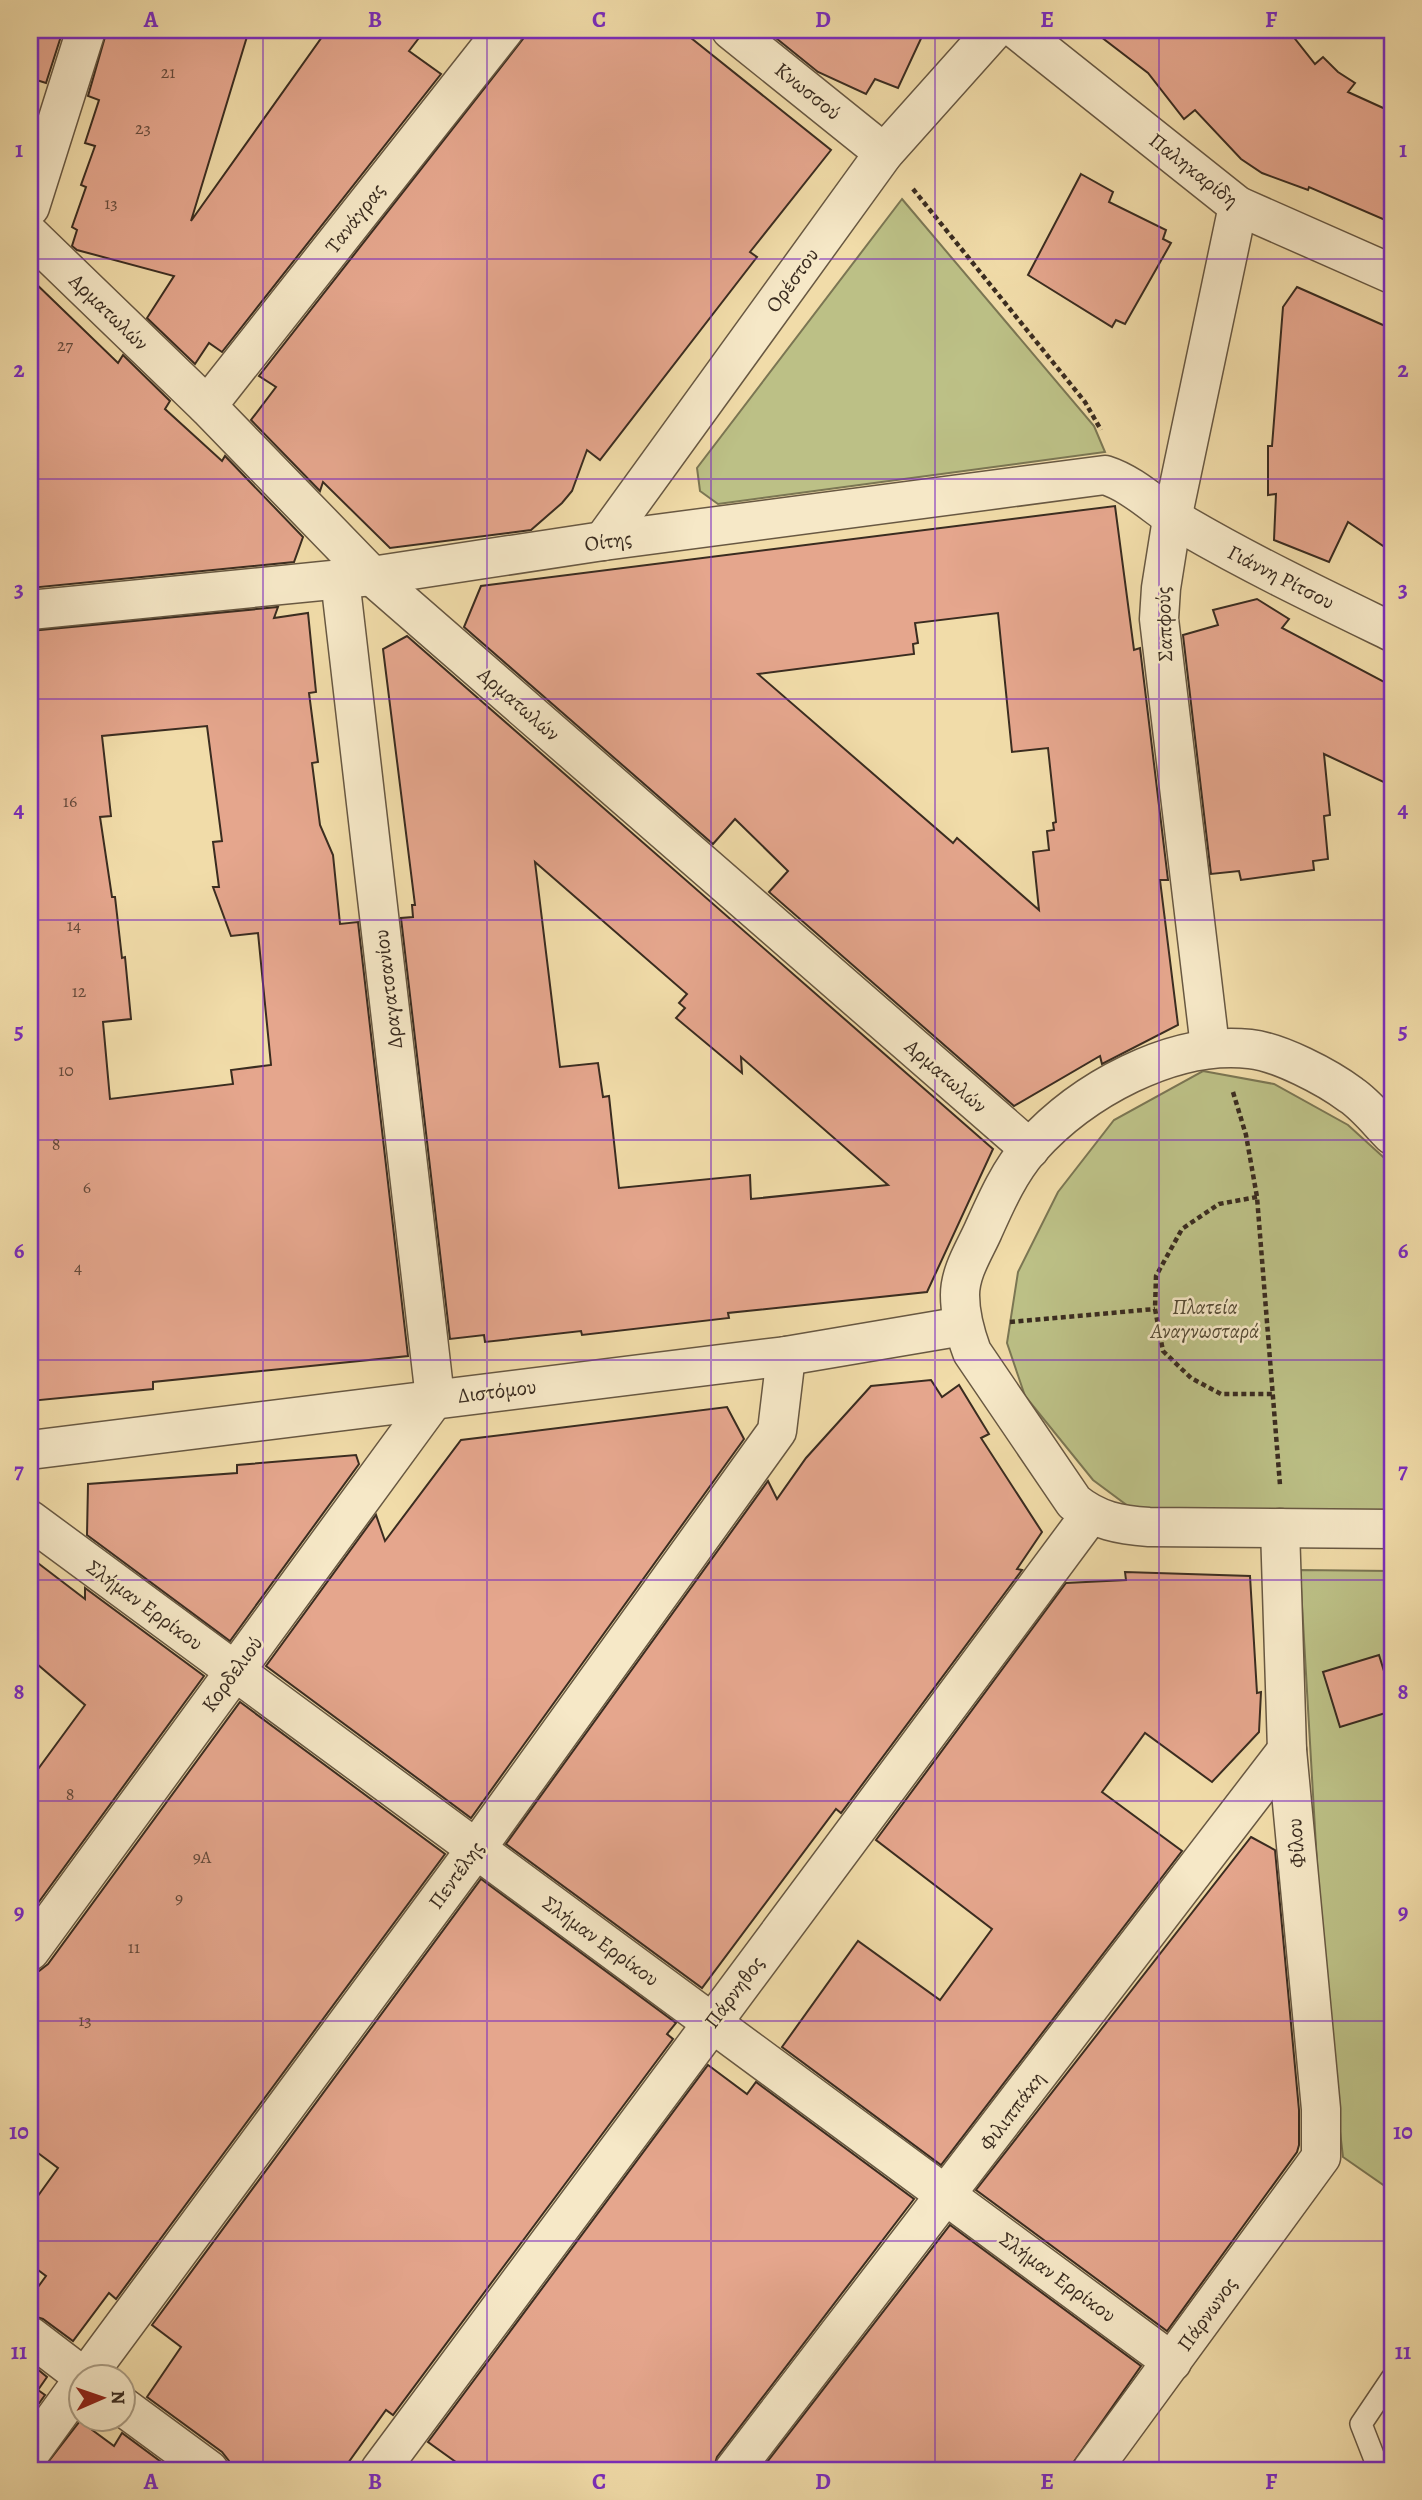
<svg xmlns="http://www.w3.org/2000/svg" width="1422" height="2500" font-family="Alegreya,serif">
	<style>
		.green { fill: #bcc086; stroke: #7b7653; stroke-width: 2 }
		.building { fill: #e5a68d; stroke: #3a2c20; stroke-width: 2; fill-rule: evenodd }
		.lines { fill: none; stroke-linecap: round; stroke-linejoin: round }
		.service-casing { stroke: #685842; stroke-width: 24 }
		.minor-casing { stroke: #685842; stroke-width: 41 }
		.tertiary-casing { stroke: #685842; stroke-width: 41 }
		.path { stroke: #3a2c20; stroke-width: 4.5; stroke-dasharray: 5 3.5; stroke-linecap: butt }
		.service { stroke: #f6e8c7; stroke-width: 21 }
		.minor { stroke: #f6e8c7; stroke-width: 38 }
		.tertiary { stroke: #f6e8c7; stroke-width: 38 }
		.grid { fill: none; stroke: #7b2cbf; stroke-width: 2; stroke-opacity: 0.55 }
		.labels { text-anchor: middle; stroke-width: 5; stroke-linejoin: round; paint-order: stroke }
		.number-label { font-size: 18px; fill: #654a3b }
		.street-label { font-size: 21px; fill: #3a2c20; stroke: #f6e8c7 }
		.park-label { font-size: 21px; font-style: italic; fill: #544a34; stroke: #f6e8c7 }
		.neatline { fill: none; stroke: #7b2cbf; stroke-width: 2.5 }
		.grid-label { font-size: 23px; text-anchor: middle; font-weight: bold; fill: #7b2cbf }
	</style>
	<rect width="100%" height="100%" fill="#f1dca9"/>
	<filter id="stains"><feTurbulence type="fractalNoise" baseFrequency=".00286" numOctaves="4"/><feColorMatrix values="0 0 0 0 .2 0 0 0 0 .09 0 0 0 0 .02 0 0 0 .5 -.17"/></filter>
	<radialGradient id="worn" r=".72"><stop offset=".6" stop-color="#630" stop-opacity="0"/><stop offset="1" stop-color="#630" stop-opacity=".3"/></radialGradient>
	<g class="green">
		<polygon points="902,199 1094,426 1105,452 718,504 700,491 697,468"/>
		<polygon points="1203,1071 1274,1084 1348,1125 1392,1165 1392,1515 1183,1513 1128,1506 1093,1480 1025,1396 1007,1343 1018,1272 1058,1192 1114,1120"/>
		<polygon points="1300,1570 1392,1571 1392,2191 1343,2157 1325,2002"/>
	</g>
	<g class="building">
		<polygon points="30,30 63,30 46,83 30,78"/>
		<polygon points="107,30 249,30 191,221 327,30 425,30 409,51 441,74 222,352 209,343 195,364 147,318 174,276 77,250 72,246 77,230 72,227 86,187 81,185 95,146 85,143 99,100 88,96"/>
		<polygon points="530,30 681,30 831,150 750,252 757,257 600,460 587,450 572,491 562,503 531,530 390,548 323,482 320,491 251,420 276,387 259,376"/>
		<polygon points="766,30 925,30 898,88 875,79 866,94 818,72"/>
		<polygon points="1092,30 1288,30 1315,64 1323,57 1338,72 1355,83 1348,92 1392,112 1392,223 1309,187 1308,190 1262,173 1241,159 1195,110 1184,119 1148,73"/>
		<polygon points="1081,174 1113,192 1109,202 1166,230 1163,239 1171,243 1125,324 1116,320 1112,327 1028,275"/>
		<polygon points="30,278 118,363 123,355 170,401 165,409 222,461 225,456 303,537 294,562 30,588"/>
		<polygon points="1297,287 1392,329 1392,552 1348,522 1329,562 1274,540 1276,494 1268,495 1268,446 1272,446 1283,307"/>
		<path d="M1115,506l19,144 6,-2 28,232h-8l18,145 -76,39 -2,-8 -86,50 -245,-214 19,-21 -53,-52 -22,25 -249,-217 17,-41zM998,613l14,139 36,-4 8,74 -3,1 1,7 -7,1 2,19 -16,2 6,58 -82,-72 -4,5 -195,-169 156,-20 -1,-10 5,-1 -3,-20z"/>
		<polygon points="1257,599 1289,619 1282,628 1392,686 1392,786 1324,754 1330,815 1324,816 1328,859 1313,861 1314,870 1241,880 1239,871 1211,874 1183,635 1218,625 1213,610"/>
		<path d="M278,607l-4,11 34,-5 8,79 -7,1 9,69 -6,1 8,62 13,30 7,69 18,-2 50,434 -255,26v7l-123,12v-770zM207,726l15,115 -9,1 6,45h-6l18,49 27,-3 13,132 -40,5 2,14 -123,15 -7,-77 28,-3 -6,-62 -3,1 -7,-61h-3l-12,-80 11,-1 -9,-80z"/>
		<path d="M407,636l586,513 -66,143 -199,21 1,5 -147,17 -1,-4 -96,11 -1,-7 -34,4 -49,-421 12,-1 -1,-12h3l-32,-256zM535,862l152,132 -8,9 6,5 -9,10 66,55 -1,-16 147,128 -137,14 -1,-24 -131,13 -10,-92 -6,1 -5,-34 -38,4z"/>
		<polygon points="931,1380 942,1397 959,1385 989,1434 981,1438 1042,1532 1017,1569 1022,1570 841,1813 836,1809 702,1988 506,1844 768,1481 777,1499 806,1458 871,1386"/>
		<polygon points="727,1407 744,1439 471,1818 266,1666 376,1515 385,1541 461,1440"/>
		<polygon points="356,1455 359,1464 230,1641 87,1535 88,1484 237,1473 237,1465"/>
		<polygon points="30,1557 85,1599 85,1588 204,1676 30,1914 30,1780 85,1705 30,1658"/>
		<polygon points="1125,1572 1250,1576 1257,1693 1261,1692 1259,1732 1212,1782 1145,1733 1102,1792 1182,1851 941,2165 782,2047 858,1941 940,2000 992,1929 876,1840 1066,1583 1126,1580"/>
		<polygon points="1379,1655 1392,1697 1392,1711 1340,1727 1323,1672"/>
		<polygon points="240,1702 445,1854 116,2299 109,2293 73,2341 43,2319 30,2315 30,2298 46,2276 30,2264 30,2207 58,2168 30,2147 30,1973 39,1971 48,1964"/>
		<polygon points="1251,1837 1275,1850 1299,2110 1299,2145 1297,2152 1167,2331 976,2190"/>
		<polygon points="481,1879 676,2023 667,2034 673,2039 393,2415 386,2410 343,2470 231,2470 229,2461 222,2452 147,2397 181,2347 152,2325"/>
		<polygon points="708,2065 747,2094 756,2082 914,2199 717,2457 713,2470 467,2470 428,2442"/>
		<polygon points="950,2225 1141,2366 1068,2470 761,2470"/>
		<polygon points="30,2363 47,2377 38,2390 45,2395 30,2416"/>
		<polygon points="80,2421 114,2446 122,2433 172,2470 42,2470"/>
	</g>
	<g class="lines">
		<g class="service-casing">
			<polyline id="service" points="1379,2470 1361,2424 1392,2378"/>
		</g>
		<g class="minor-casing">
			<g id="minor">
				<polyline points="731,30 884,153"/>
				<polyline points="1017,30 1238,206 1392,274"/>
				<polyline points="30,207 86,30"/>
				<polyline points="30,235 207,406 372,576 1030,1149"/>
				<polyline points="207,406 504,30"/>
				<polyline points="603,541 884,153 994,30"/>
				<path d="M30,610l342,-34 231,-35 502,-66c31,10 53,35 81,51 67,39 136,72 206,106"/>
				<polyline points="1210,1047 1159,619 1161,588 1172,519 1238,206"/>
				<polyline points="30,1520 1172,2362"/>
				<polyline points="30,1951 435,1398 340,579"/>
				<polyline points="30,2336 85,2378"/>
				<polyline points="85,2378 476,1849 777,1431 786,1356"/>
				<polyline points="122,2406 209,2470"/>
				<polyline points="30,2453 80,2384"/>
				<polyline points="380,2470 1090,1515"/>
				<polyline points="734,2470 1287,1750"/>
				<polyline points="1092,2470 1321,2157 1321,2109 1287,1750 1280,1528"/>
			</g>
		</g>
		<g class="tertiary-casing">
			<g id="tertiary">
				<path d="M1392,1135c-13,-13 -26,-30 -41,-40 -24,-18 -72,-43 -101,-46 -78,-9 -169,42 -220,99 -21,24 -34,54 -47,83 -9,20 -23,41 -23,64 0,20 5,38 12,57l102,150c23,19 46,23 75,25l243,2"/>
				<polyline points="30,1450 786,1356 963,1326"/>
			</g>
		</g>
		<g class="path">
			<polyline points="913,189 1085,402 1101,430"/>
			<polyline points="1233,1092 1246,1135 1257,1197 1280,1485"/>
			<polyline points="1257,1197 1219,1204 1182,1229 1156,1276 1155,1309 1163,1351 1191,1378 1221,1394 1273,1394"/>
			<polyline points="1010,1322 1155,1309"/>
		</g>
		<use href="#service" class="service"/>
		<use href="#minor" class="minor"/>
		<use href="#tertiary" class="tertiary"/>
	</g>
	<path class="grid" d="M263,30v2440M487,30v2440M711,30v2440M935,30v2440M1159,30v2440M30,259h1362M30,479h1362M30,699h1362M30,920h1362M30,1140h1362M30,1360h1362M30,1580h1362M30,1801h1362M30,2021h1362M30,2241h1362"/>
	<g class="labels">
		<g class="number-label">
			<text x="168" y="78">21</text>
			<text x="143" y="134">23</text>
			<text x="111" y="209">13</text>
			<text x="65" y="351">27</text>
			<text x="70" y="807">16</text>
			<text x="74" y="931">14</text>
			<text x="79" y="997">12</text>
			<text x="66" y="1076">10</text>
			<text x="56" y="1150">8</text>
			<text x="87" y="1193">6</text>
			<text x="78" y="1273">4</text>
			<text x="70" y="1800">8</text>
			<text x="202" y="1863">9Α</text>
			<text x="179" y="1904">9</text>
			<text x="134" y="1953">11</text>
			<text x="85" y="2026">13</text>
		</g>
		<g class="street-label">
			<text transform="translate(808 91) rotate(39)" y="7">Κνωσσού</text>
			<text transform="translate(1194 170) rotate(38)" y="7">Παληκαρίδη</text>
			<text transform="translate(355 218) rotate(-52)" y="7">Τανάγρας</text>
			<text transform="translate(792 280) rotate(-54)" y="7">Ορέστου</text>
			<text transform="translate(109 312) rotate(44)" y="7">Αρματωλών</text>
			<text transform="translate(608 541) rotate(-8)" y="7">Οίτης</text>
			<text transform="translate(1281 577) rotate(27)" y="7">Γιάννη Ρίτσου</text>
			<text transform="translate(1164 624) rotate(-92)" y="7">Σαπφούς</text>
			<text transform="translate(519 704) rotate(41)" y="7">Αρματωλών</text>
			<text transform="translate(388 989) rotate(-97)" y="7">Δραγατσανίου</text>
			<text transform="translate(946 1076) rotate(41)" y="7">Αρματωλών</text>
			<text transform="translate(497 1391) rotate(-7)" y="7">Διστόμου</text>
			<text transform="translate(145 1605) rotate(36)" y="7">Σλήμαν Ερρίκου</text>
			<text transform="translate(232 1674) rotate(-54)" y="7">Κορδελιού</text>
			<text transform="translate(1296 1843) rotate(-95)" y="7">Φίλου</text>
			<text transform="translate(456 1875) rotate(-54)" y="7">Πεντέλης</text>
			<text transform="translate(601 1941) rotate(36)" y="7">Σλήμαν Ερρίκου</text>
			<text transform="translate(734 1992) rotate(-53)" y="7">Πάρνηθος</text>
			<text transform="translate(1012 2111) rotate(-53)" y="7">Φιλιππάκη</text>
			<text transform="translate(1058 2277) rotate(36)" y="7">Σλήμαν Ερρίκου</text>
			<text transform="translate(1207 2314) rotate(-54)" y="7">Πάρνωνος</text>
		</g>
		<g class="park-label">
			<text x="1205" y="1314">Πλατεία<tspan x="1205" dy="24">Αναγνωσταρά</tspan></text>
		</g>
	</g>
	<rect width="1422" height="2500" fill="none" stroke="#f1dca9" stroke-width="77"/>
	<g transform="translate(102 2398) rotate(88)"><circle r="33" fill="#f6e8c7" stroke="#ab9d84" stroke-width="2"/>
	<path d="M0-5L12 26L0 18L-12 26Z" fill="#8f2418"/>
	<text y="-10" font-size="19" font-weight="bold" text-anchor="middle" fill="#3a2c20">N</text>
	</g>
	<rect x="38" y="38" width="1346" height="2424" class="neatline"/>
	<g class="grid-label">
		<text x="151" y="27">A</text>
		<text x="375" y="27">B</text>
		<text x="599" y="27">C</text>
		<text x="823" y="27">D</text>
		<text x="1047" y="27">E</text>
		<text x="1271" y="27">F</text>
		<text x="19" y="157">1</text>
		<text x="1403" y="157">1</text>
		<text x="19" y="377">2</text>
		<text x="1403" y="377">2</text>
		<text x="19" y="597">3</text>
		<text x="1403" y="597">3</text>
		<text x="19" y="817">4</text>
		<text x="1403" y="817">4</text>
		<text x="19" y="1038">5</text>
		<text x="1403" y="1038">5</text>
		<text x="19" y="1258">6</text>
		<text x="1403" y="1258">6</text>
		<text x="19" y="1478">7</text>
		<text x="1403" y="1478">7</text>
		<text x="19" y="1699">8</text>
		<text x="1403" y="1699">8</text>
		<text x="19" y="1919">9</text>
		<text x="1403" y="1919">9</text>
		<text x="19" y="2139">10</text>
		<text x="1403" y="2139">10</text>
		<text x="19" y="2359">11</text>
		<text x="1403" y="2359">11</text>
		<text x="151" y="2489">A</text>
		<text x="375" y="2489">B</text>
		<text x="599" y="2489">C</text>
		<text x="823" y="2489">D</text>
		<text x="1047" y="2489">E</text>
		<text x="1271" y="2489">F</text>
	</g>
	<rect width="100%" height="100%" filter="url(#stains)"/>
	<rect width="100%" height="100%" fill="url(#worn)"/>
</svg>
